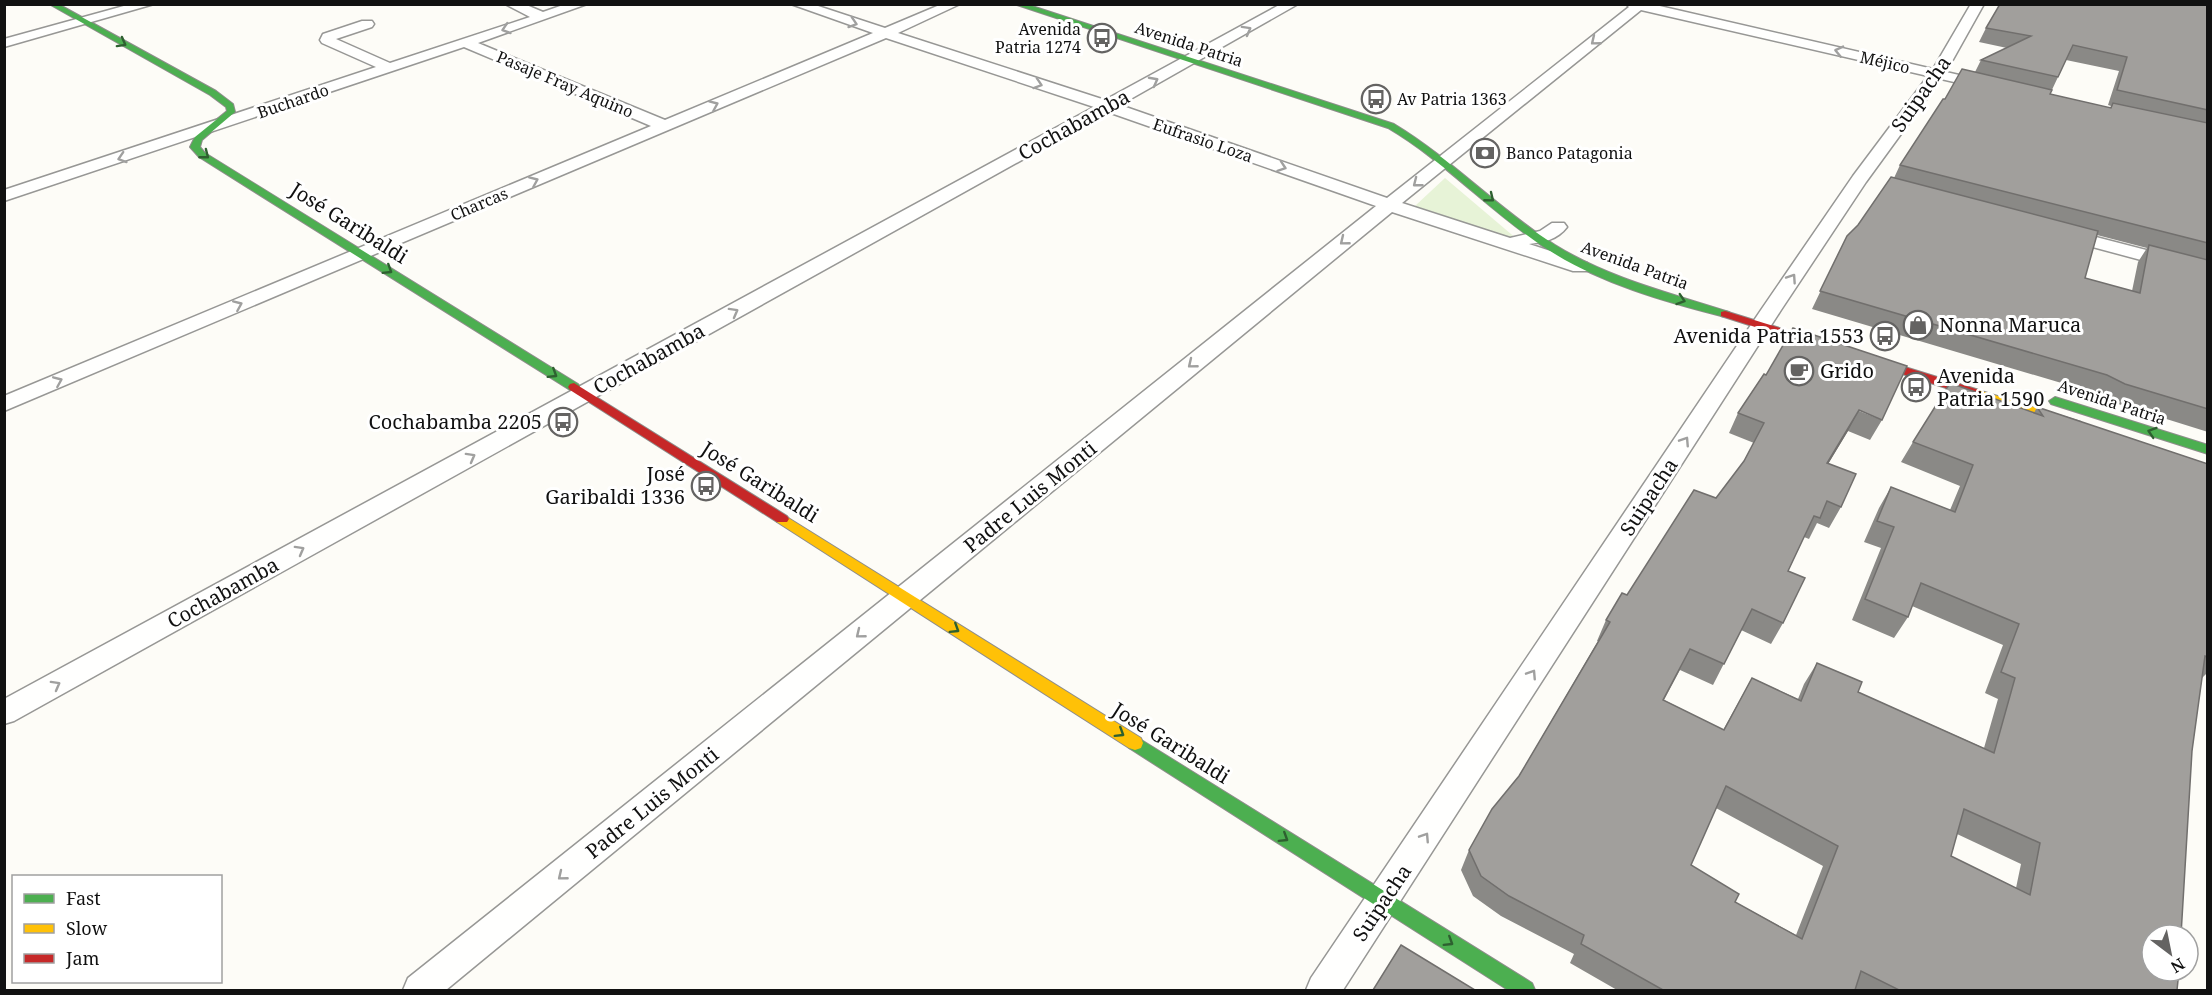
<svg xmlns="http://www.w3.org/2000/svg" width="2212" height="995" font-family="'Noto Serif',serif">
	<style>
		.green { fill: #e7f3d7 }
		.lines { fill: none; stroke-linecap: round; stroke-linejoin: round }
		.street-casing { stroke: #979795; stroke-width: 3 }
		.fast-casing { stroke: #8e8d8b; stroke-width: 2 }
		.slow-casing { stroke: #8e8d8b; stroke-width: 2 }
		.jam-casing { stroke: #8e8d8b; stroke-width: 2 }
		.street { fill: #fffffe; fill-rule: evenodd }
		.fast { fill: #4caf50; fill-rule: evenodd }
		.slow { fill: #ffc107; fill-rule: evenodd }
		.jam { fill: #c62828; fill-rule: evenodd }
		.wall { fill: #8a8986; fill-rule: evenodd }
		.shaded-wall { fill: #716f6d }
		.building { fill: #a19f9c; stroke: #716f6d; stroke-width: 1.5; fill-rule: evenodd }
		.oneway { stroke: #a0a09f }
		.oneway2 { stroke: #2e6030 }
		.labels { text-anchor: middle; stroke-width: 6; stroke-linejoin: round; paint-order: stroke }
		.far-poi-label { font-size: 16px; fill: #111; stroke: #fff; text-anchor: start }
		.far-street-label { font-size: 16px; fill: #111; stroke: #fff }
		.street-label { font-size: 20px; fill: #111; stroke: #fff }
		.poi-label { font-size: 20px; fill: #111; stroke: #fff; text-anchor: start }
	</style>
	<rect width="100%" height="100%" fill="#fdfcf7"/>
	<polygon class="green" points="1445,178 1518,240 1415,206"/>
	<g class="lines">
		<g class="street-casing">
			<g id="street">
				<polygon points="131,4 154,4 4,47 4,39"/>
				<path d="M505,4h19l19,8 23,-8h21l-109,39 187,77 208,-87 -82,-29h21l73,24 57,-24h18l-62,29 207,67 176,-96h17l-178,101 267,93 242,-191 -3,-3h25l282,65 38,-65h13l-38,68 48,11 2,3 -7,4 -48,-11 -75,103 -85,128 -438,680h-37l5,-12 450,-668 92,-134 75,-100 -287,-66 -239,193 108,35 30,-7 12,-8h12l3,4c-10,13 -23,15 -38,17l58,19 2,4 -2,4h-14l-181,-59 -946,778h-43l5,-12 968,-772 -268,-94 -1094,609 -10,3v-25l1090,-592 -208,-69 -882,373v-15l647,-270 -187,-79 -460,154v-11l372,-123 -54,-24 -2,-3 3,-6 39,-13h10l2,3 -2,3 -36,12 54,24 140,-46z"/>
				<polygon points="2065,229 2208,266 2208,278 2059,238 2056,234 2059,230"/>
			</g>
		</g>
		<g class="fast-casing">
			<g id="fast">
				<polygon points="49,4 58,4 216,91 233,104 235,112 202,140 200,147 205,153 578,384 580,387 578,390 570,390 199,157 190,147 195,137 227,111 226,107 210,95"/>
				<path d="M1014,4h12l368,120c58,35 104,85 161,121 53,33 115,48 174,67l2,2 -6,3c-60,-15 -126,-34 -178,-68 -56,-36 -101,-87 -159,-121z"/>
				<polygon points="2055,397 2208,445 2208,454 2051,404 2049,401"/>
				<polygon points="1135,736 1532,983 1535,990 1508,990 1129,748 1127,743 1129,738"/>
			</g>
		</g>
		<g class="slow-casing">
			<g id="slow">
				<polygon points="1975,389 2081,422 2083,425 2081,428 2073,428 1971,396 1969,393"/>
				<polygon points="782,514 1141,738 1143,743 1141,748 1135,750 1129,748 777,522 775,519"/>
			</g>
		</g>
		<g class="jam-casing">
			<g id="jam">
				<polygon points="1725,311 1979,390 1981,393 1979,396 1971,396 1721,316 1721,312"/>
				<polygon points="574,383 787,516 789,519 787,522 777,522 570,390 568,387 570,384"/>
			</g>
		</g>
		<use href="#street" class="street"/>
		<use href="#fast" class="fast"/>
		<use href="#slow" class="slow"/>
		<use href="#jam" class="jam"/>
	</g>
	<g class="wall">
		<path d="M2208,4v428l-96,-30 -17,-9 -283,-84 35,-73 11,-11 36,-47 6,-13 45,-66 30,-27 6,-12 26,-12 -28,-6 7,-14zM2066,60l53,11 -11,34 3,1 -1,2 -60,-14zM2097,235l50,13 -9,14 -6,29 -47,-13z"/>
		<path d="M1764,374l118,46 -12,20 -22,-9 -20,33 13,43 -12,21 -12,-5 -8,16 -5,-2 -16,34 -5,52 -12,21 -30,-14 -28,55 -33,-15 -16,30 59,30 29,-52 46,21 6,-15 13,-21 41,29 126,56 14,-49 -13,-6 18,-48 -91,-39 -4,11 -14,21 -42,-18 29,-72 -17,-6 15,-34 12,-21 59,23 10,-24 -59,-24 12,-20 121,-29 3,-6 171,57v208l-6,6 -10,73 -15,239h-560l-47,-27 4,-9 -73,-38 -28,-20 -12,-26 8,-20 50,-74 79,-135h-1l9,-21 21,-25 89,-97 28,-37 10,-18 -25,-10 9,-20zM1716,808l107,58 -27,69 -61,-33 -44,-37zM1957,834l64,30 -5,24 -65,-32z"/>
	</g>
	<polygon class="shaded-wall" points="1859,410 1848,431 1816,484 1827,463"/>
	<g class="building">
		<polygon points="2000,4 2208,4 2208,110 2117,90 2127,57 2073,45 2058,77 1981,60 2031,36 1986,28"/>
		<polygon points="1962,69 2052,90 2050,94 2111,108 2113,103 2208,123 2208,243 1900,165 1943,99 1945,99"/>
		<polygon points="1891,177 2098,231 2085,278 2140,293 2149,245 2208,260 2208,409 2125,384 2107,375 1820,291 1847,236 1858,225"/>
		<path d="M1793,328l114,38 -25,54 -23,-10 -32,53 29,11 -15,33 -14,-6 -7,17 -6,-2 -26,55 17,7 -22,45 -31,-14 -28,55 -34,-15 -27,51 61,30 28,-52 49,23 16,-38 45,19 -4,10 136,61 21,-75 -14,-6 18,-48 -98,-41 -13,34 -43,-18 29,-72 -17,-6 14,-34 64,25 18,-47 -60,-23 37,-59 93,33 -6,-9 171,57v193l-3,-1 -13,95 -11,184h-29v36h27l-2,19h-278l-38,-19 -6,19h-192l-82,-46 3,-9 -75,-39 -28,-20 -12,-26 23,-41 27,-33 91,-154 -4,-2 16,-27 5,2 67,-105 22,8 28,-37 20,-38 -26,-10 26,-39 2,1zM1726,786l112,60 -36,93 -67,-37 4,-8 -48,-29zM1964,809l76,34 -10,52 -79,-39z"/>
		<polygon points="1401,945 1475,990 1373,990"/>
	</g>
	<defs><path id="oneway-chevron" d="M-2-3.5L2.5 0L-2 3.5" fill="none" stroke-width="1.6" stroke-linecap="round" stroke-linejoin="round" transform="scale(1.5)"/></defs>
	<g class="oneway">
		<use href="#oneway-chevron" transform="translate(853 23) rotate(18)"/>
		<use href="#oneway-chevron" transform="translate(506 29) rotate(162)"/>
		<use href="#oneway-chevron" transform="translate(1247 30) rotate(-29)"/>
		<use href="#oneway-chevron" transform="translate(1595 41) rotate(141)"/>
		<use href="#oneway-chevron" transform="translate(1839 51) rotate(-167)"/>
		<use href="#oneway-chevron" transform="translate(1154 81) rotate(-28)"/>
		<use href="#oneway-chevron" transform="translate(1038 84) rotate(18)"/>
		<use href="#oneway-chevron" transform="translate(714 105) rotate(-23)"/>
		<use href="#oneway-chevron" transform="translate(122 158) rotate(162)"/>
		<use href="#oneway-chevron" transform="translate(1282 167) rotate(19)"/>
		<use href="#oneway-chevron" transform="translate(534 181) rotate(-23)"/>
		<use href="#oneway-chevron" transform="translate(1417 183) rotate(142)"/>
		<use href="#oneway-chevron" transform="translate(1344 241) rotate(141)"/>
		<use href="#oneway-chevron" transform="translate(1792 278) rotate(-56)"/>
		<use href="#oneway-chevron" transform="translate(238 305) rotate(-23)"/>
		<use href="#oneway-chevron" transform="translate(734 312) rotate(-29)"/>
		<use href="#oneway-chevron" transform="translate(1192 364) rotate(141)"/>
		<use href="#oneway-chevron" transform="translate(58 381) rotate(-23)"/>
		<use href="#oneway-chevron" transform="translate(1685 441) rotate(-57)"/>
		<use href="#oneway-chevron" transform="translate(471 457) rotate(-29)"/>
		<use href="#oneway-chevron" transform="translate(300 550) rotate(-29)"/>
		<use href="#oneway-chevron" transform="translate(860 634) rotate(141)"/>
		<use href="#oneway-chevron" transform="translate(1532 674) rotate(-57)"/>
		<use href="#oneway-chevron" transform="translate(56 685) rotate(-29)"/>
		<use href="#oneway-chevron" transform="translate(1425 837) rotate(-57)"/>
		<use href="#oneway-chevron" transform="translate(562 876) rotate(141)"/>
	</g>
	<g class="oneway2">
		<use href="#oneway-chevron" transform="translate(122 43) rotate(29)"/>
		<use href="#oneway-chevron" transform="translate(205 155) rotate(38)"/>
		<use href="#oneway-chevron" transform="translate(1490 198) rotate(39)"/>
		<use href="#oneway-chevron" transform="translate(388 270) rotate(32)"/>
		<use href="#oneway-chevron" transform="translate(1681 300) rotate(18)"/>
		<use href="#oneway-chevron" transform="translate(553 374) rotate(32)"/>
		<use href="#oneway-chevron" transform="translate(2152 432) rotate(-162)"/>
		<use href="#oneway-chevron" transform="translate(955 629) rotate(32)"/>
		<use href="#oneway-chevron" transform="translate(1120 733) rotate(32)"/>
		<use href="#oneway-chevron" transform="translate(1284 838) rotate(32)"/>
		<use href="#oneway-chevron" transform="translate(1449 942) rotate(32)"/>
	</g>
	<defs>
		<g id="bus-ring" transform="scale(1.5)"><circle r="9.5" fill="#fff" stroke="#646362" stroke-width="1.5"/><path d="M-5-6H5V4H4V6H2V4H-2V6H-4V4H-5ZM-3.5-4V0h7V-4ZM-3.5 1.2v1.5H-2V1.2ZM2 1.2v1.5H3.5V1.2Z" fill="#646362"/></g>
		<g id="bank-ring" transform="scale(1.5)"><circle r="9.5" fill="#fff" stroke="#646362" stroke-width="1.5"/><path d="M-6-4H6V4H-6ZM0-2.3a2.3 2.3 0 1 0 0 4.6a2.3 2.3 0 1 0 0-4.6Z" fill="#646362"/></g>
		<g id="shop-ring" transform="scale(1.5)"><circle r="9.5" fill="#fff" stroke="#646362" stroke-width="1.5"/><path d="M-5-2.5h2.3a2.7 3.5 0 0 1 5.4 0H5L5.5 6h-11ZM-1.5-2.5h3a1.5 2.3 0 0 0-3 0Z" fill="#646362"/></g>
		<g id="cafe-ring" transform="scale(1.5)"><circle r="9.5" fill="#fff" stroke="#646362" stroke-width="1.5"/><path d="M-5.5-4.5H6V0H3Q3 3.5 0 3.5H-2.5Q-5.5 3.5-5.5 0ZM3-3.2v2h1.7v-2ZM-6 4.5H4V6H-6Z" fill="#646362"/></g>
	</defs>
	<g fill-rule="evenodd">
		<use href="#bus-ring" x="1102" y="38"/>
		<use href="#bus-ring" x="1376" y="99"/>
		<use href="#bank-ring" x="1485" y="153"/>
		<use href="#shop-ring" x="1918" y="325"/>
		<use href="#bus-ring" x="1885" y="336"/>
		<use href="#cafe-ring" x="1799" y="371"/>
		<use href="#bus-ring" x="1916" y="387"/>
		<use href="#bus-ring" x="563" y="422"/>
		<use href="#bus-ring" x="706" y="486"/>
	</g>
	<g class="labels">
		<g class="far-poi-label">
			<text x="1081" y="35" text-anchor="end">Avenida<tspan x="1081" dy="18">Patria 1274</tspan></text>
			<text x="1397" y="105">Av Patria 1363</text>
			<text x="1506" y="159">Banco Patagonia</text>
		</g>
		<g class="far-street-label">
			<text transform="translate(1189 44) rotate(18)" y="6">Avenida Patria</text>
			<text transform="translate(1885 62) rotate(13)" y="6">Méjico</text>
			<text transform="translate(565 84) rotate(23)" y="6">Pasaje Fray Aquino</text>
			<text transform="translate(293 101) rotate(-19)" y="6">Buchardo</text>
			<text transform="translate(1203 140) rotate(19)" y="6">Eufrasio Loza</text>
			<text transform="translate(479 204) rotate(-23)" y="6">Charcas</text>
			<text transform="translate(1635 265) rotate(20)" y="6">Avenida Patria</text>
			<text transform="translate(2112 402) rotate(18)" y="6">Avenida Patria</text>
		</g>
		<g class="street-label">
			<text transform="translate(1921 94) rotate(-55)" y="7">Suipacha</text>
			<text transform="translate(1074 125) rotate(-29)" y="7">Cochabamba</text>
			<text transform="translate(349 223) rotate(32)" y="7">José Garibaldi</text>
			<text transform="translate(649 359) rotate(-29)" y="7">Cochabamba</text>
			<text transform="translate(760 482) rotate(32)" y="7">José Garibaldi</text>
			<text transform="translate(1030 497) rotate(-39)" y="7">Padre Luis Monti</text>
			<text transform="translate(1649 497) rotate(-57)" y="7">Suipacha</text>
			<text transform="translate(223 593) rotate(-29)" y="7">Cochabamba</text>
			<text transform="translate(1171 743) rotate(32)" y="7">José Garibaldi</text>
			<text transform="translate(652 803) rotate(-39)" y="7">Padre Luis Monti</text>
			<text transform="translate(1382 903) rotate(-56)" y="7">Suipacha</text>
		</g>
		<g class="poi-label">
			<text x="1939" y="332">Nonna Maruca</text>
			<text x="1864" y="343" text-anchor="end">Avenida Patria 1553</text>
			<text x="1820" y="378">Grido</text>
			<text x="1937" y="383">Avenida<tspan x="1937" dy="23">Patria 1590</tspan></text>
			<text x="542" y="429" text-anchor="end">Cochabamba 2205</text>
			<text x="685" y="481" text-anchor="end">José<tspan x="685" dy="23">Garibaldi 1336</tspan></text>
		</g>
	</g>
	<rect width="2212" height="995" fill="none" stroke="#111111" stroke-width="12"/>
	<rect x="12" y="875" width="210" height="108" fill="#ffffff" stroke="#a0a0a0" stroke-width="1.5"/>
	<rect x="24" y="894" width="30" height="9" fill="#4caf50" stroke="#a0a0a0" stroke-width="1.5"/>
	<text x="66" y="905" font-size="18" fill="#111111">Fast</text>
	<rect x="24" y="924" width="30" height="9" fill="#ffc107" stroke="#a0a0a0" stroke-width="1.5"/>
	<text x="66" y="935" font-size="18" fill="#111111">Slow</text>
	<rect x="24" y="954" width="30" height="9" fill="#c62828" stroke="#a0a0a0" stroke-width="1.5"/>
	<text x="66" y="965" font-size="18" fill="#111111">Jam</text>
	<g transform="translate(2170 953) rotate(148)"><circle r="28" fill="#ffffff" stroke="#a0a0a0" stroke-width="1.5"/>
	<path d="M0-4.5L10 22L0 15L-10 22Z" fill="#646362"/>
	<text y="-9" font-size="16" font-weight="bold" text-anchor="middle" fill="#111111">N</text>
	</g>
</svg>
